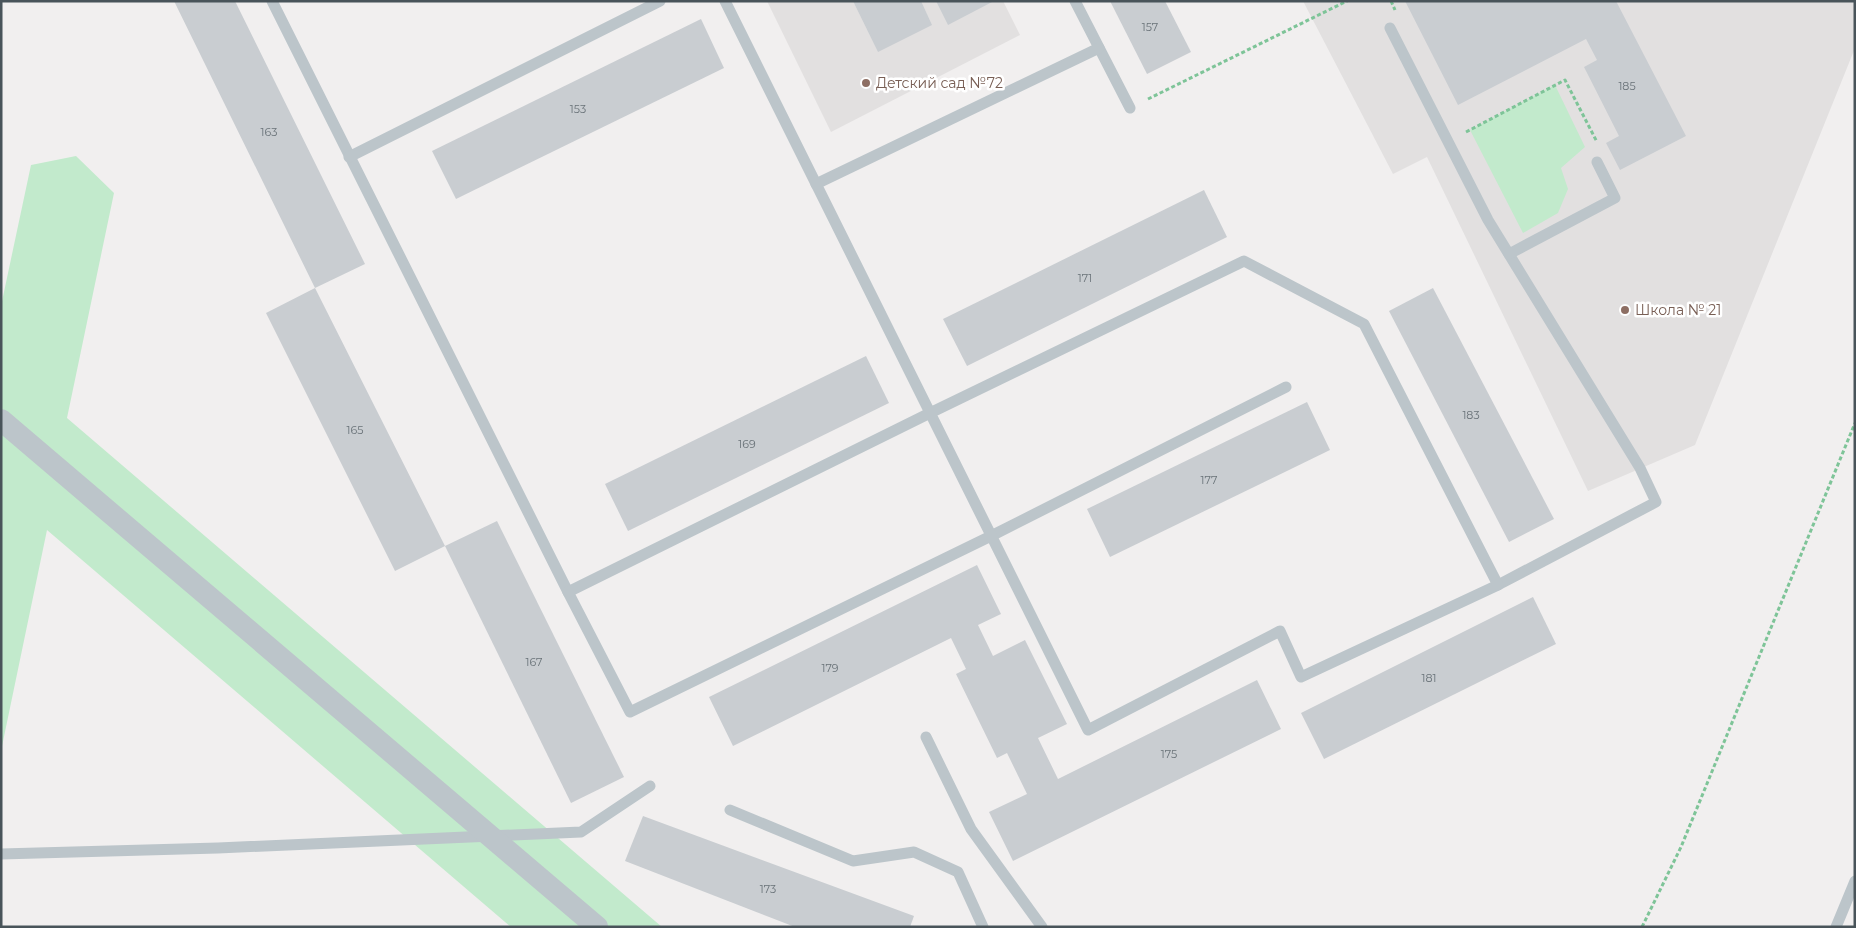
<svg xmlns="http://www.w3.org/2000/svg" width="1856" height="928" font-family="Montserrat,sans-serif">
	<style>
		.education { fill: #e2e0e0 }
		.green { fill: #c2eacc }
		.building { fill: #c9cdd1 }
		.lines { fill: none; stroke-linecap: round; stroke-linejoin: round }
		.path { stroke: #7ec498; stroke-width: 3; stroke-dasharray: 4 2.5; stroke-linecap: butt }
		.lane { stroke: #bcc5ca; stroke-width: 11 }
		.street { stroke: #bcc5ca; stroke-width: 22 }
		.education-dot { fill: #8d6e63; stroke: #fff; stroke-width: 2 }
		.labels { text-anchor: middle; stroke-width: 5; stroke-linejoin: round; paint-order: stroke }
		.number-label { font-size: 11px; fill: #697278 }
		.education-label { font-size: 14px; fill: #785e54; stroke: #fff; text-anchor: start }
	</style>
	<rect width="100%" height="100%" fill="#f1efef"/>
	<g class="education">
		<polygon points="767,1 1003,1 1020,35 831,132"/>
		<polygon points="1303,1 1855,1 1855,48 1695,445 1588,491 1427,157 1393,174"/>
	</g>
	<g class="green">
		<polygon points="1555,85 1585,147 1561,168 1568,189 1558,213 1523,233 1470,130"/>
		<polygon points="76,156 114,193 67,418 662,927 511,927 47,530 1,751 1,306 31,165"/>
	</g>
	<g class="building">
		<polygon points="174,1 235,1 365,264 315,288 445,546 395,571 266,313 315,288"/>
		<polygon points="853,1 921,1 932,25 878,52"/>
		<polygon points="936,1 994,1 948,25"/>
		<polygon points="1110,1 1165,1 1191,52 1147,74"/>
		<polygon points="1405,1 1616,1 1686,136 1620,170 1606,143 1619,136 1584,67 1597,60 1586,39 1458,105"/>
		<polygon points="701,19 724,68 456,199 432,151"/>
		<polygon points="1204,190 1227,237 967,366 943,319"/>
		<polygon points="1433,288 1554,519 1509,542 1389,311"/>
		<polygon points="866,356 889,403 628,531 605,484"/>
		<polygon points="1307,402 1330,450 1110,557 1087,509"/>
		<polygon points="497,521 624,777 571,803 445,546"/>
		<polygon points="977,565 1001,614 978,625 993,656 1025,640 1067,724 1038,738 1058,779 1257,680 1281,729 1013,861 989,812 1027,794 1007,753 997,758 956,674 966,669 951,638 733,746 709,697"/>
		<polygon points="1533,597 1556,644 1324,759 1301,713"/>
		<polygon points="643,816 914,916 910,927 795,927 625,861"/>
	</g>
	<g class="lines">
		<g class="path">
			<polyline points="1391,1 1395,10"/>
			<polyline points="1148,99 1347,1"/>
			<polyline points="1466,132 1565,80 1597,142"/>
			<polyline points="1642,927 1681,847 1855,423"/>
		</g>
		<g class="lane">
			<polyline points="272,1 568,592 630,712 991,536 1286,387"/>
			<polyline points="1075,1 1130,108"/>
			<polyline points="1390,28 1488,220 1640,468 1656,502 1498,585"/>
			<polyline points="349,157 660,1"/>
			<polyline points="816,184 1099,48"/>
			<polyline points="1509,254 1615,198 1597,162"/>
			<path d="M568,592l362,-179 314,-152 120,63 134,261 -197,92 -21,-46 -192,99c-121,-243 -242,-486 -363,-729"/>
			<polyline points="926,737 971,829 1042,927"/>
			<polyline points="730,810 853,861 914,852 958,872 983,927"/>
			<polyline points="1,854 218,848 581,832 650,786"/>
			<polyline points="1836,927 1855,881"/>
		</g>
		<polyline class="street" points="1,420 597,927"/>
	</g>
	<g class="education-dot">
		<circle cx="866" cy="83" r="5"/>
		<circle cx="1625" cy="310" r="5"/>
	</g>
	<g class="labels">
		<g class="number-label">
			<text x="1150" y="31">157</text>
			<text x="1627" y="90">185</text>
			<text x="578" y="113">153</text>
			<text x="269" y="136">163</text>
			<text x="1085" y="282">171</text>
			<text x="1471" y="419">183</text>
			<text x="355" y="434">165</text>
			<text x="747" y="448">169</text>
			<text x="1209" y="484">177</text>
			<text x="534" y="666">167</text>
			<text x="830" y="672">179</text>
			<text x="1429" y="682">181</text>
			<text x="1169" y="758">175</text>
			<text x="768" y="893">173</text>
		</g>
		<g class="education-label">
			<text x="876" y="88">Детский сад №72</text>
			<text x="1635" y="315">Школа № 21</text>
		</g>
	</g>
	<rect width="1856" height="928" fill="none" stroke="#49545a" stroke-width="5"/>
</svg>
